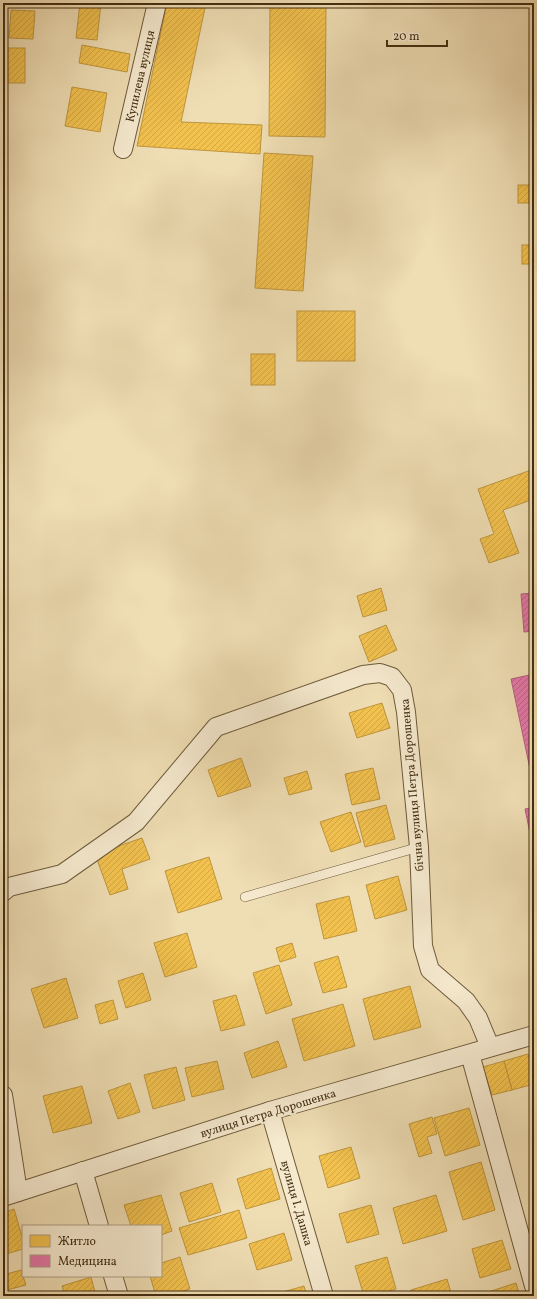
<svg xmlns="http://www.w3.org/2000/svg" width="537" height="1299" font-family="Vollkorn,serif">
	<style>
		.homes { fill: url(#homes-hatch); stroke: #be953c }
		.health { fill: url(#health-hatch); stroke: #b3617b }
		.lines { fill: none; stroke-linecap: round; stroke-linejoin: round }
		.service-casing { stroke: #6e5a3a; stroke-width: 10 }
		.minor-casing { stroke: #6e5a3a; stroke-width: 20 }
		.service { stroke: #f5e9ce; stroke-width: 9 }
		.minor { stroke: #f5e9ce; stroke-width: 18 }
		.labels { text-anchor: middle; stroke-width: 4; stroke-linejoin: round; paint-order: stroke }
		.street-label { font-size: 12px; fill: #432e11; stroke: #f5e9ce }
	</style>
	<defs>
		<pattern id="homes-hatch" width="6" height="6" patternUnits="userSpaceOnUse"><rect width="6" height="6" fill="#f2c14e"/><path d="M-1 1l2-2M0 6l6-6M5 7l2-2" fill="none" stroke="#d1a643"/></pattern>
		<pattern id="health-hatch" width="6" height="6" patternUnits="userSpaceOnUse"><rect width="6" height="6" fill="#e377a8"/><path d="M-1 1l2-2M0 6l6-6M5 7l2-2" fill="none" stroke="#ba6287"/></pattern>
	</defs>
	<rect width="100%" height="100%" fill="#efddb3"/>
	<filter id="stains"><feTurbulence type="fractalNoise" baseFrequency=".005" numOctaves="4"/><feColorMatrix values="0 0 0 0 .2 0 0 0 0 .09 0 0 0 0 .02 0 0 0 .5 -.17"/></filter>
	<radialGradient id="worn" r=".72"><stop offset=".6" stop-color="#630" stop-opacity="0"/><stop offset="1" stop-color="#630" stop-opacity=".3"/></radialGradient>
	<g class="homes">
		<polygon points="80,3 101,3 97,40 76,38"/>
		<polygon points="167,3 206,3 181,122 262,125 260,154 137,146"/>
		<polygon points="270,3 326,3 325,137 269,136"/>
		<polygon points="11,10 35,11 33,39 9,38"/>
		<polygon points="82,45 130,54 127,72 79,63"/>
		<rect x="3" y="48" width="22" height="35"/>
		<polygon points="72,87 107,93 100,132 65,126"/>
		<polygon points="264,153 313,156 303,291 255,288"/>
		<rect x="518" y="185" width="16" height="18"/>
		<rect x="522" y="245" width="12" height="19"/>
		<rect x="297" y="311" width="58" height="50"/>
		<rect x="251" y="354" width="24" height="31"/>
		<polygon points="534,469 534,499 503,510 519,553 489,563 480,539 494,534 478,489"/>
		<polygon points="381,588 387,610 363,617 357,596"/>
		<polygon points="386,625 397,650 369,662 359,636"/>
		<polygon points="382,703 390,728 357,738 349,713"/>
		<polygon points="241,758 251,786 218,797 208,770"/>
		<polygon points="373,768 380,799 352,805 345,774"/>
		<polygon points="307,771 312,789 289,795 284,778"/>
		<polygon points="386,805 395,839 365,847 356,813"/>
		<polygon points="351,812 361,842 331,852 320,822"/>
		<polygon points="142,838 150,859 122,869 128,889 110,895 95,854"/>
		<polygon points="209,857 222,899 178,913 165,871"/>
		<polygon points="398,876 407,910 375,919 366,885"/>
		<polygon points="349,896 357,931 324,939 316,904"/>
		<polygon points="187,933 197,967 165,977 154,943"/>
		<polygon points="292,943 296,957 280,962 276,948"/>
		<polygon points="338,956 347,987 323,993 314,963"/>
		<polygon points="279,965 292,1005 266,1014 253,973"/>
		<polygon points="143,973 151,1000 126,1008 118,981"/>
		<polygon points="66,978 78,1018 44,1028 31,989"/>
		<polygon points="410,986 421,1027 374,1040 363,999"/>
		<polygon points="236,995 245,1025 221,1031 213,1001"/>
		<polygon points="113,1000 118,1019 100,1024 95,1005"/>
		<polygon points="343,1004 355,1046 304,1061 292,1019"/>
		<polygon points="278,1041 287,1067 252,1078 244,1053"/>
		<polygon points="528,1054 534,1076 534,1084 512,1090 504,1061"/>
		<polygon points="217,1061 224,1089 192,1097 185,1068"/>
		<polygon points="504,1061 512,1090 492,1095 483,1067"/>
		<polygon points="176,1067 185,1100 153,1109 144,1075"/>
		<polygon points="130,1083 140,1112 118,1119 108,1091"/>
		<polygon points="82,1086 92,1123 53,1133 43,1096"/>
		<polygon points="469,1108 480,1145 445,1156 434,1118"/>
		<polygon points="432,1117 437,1134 427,1137 432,1153 419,1157 409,1124"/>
		<polygon points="351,1147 360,1178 328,1188 319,1156"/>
		<polygon points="481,1162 495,1210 463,1220 449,1172"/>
		<polygon points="271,1168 280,1199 246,1209 237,1179"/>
		<polygon points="212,1183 221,1212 189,1222 180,1193"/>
		<polygon points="161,1195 172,1231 161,1235 161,1226 131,1226 124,1205"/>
		<polygon points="436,1195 447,1231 403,1244 393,1208"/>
		<polygon points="371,1205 379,1234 347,1243 339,1214"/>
		<polygon points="14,1209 23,1240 23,1249 6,1254 3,1242 3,1213"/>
		<polygon points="239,1210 247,1238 188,1255 179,1228"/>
		<polygon points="284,1233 292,1260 257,1270 249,1244"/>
		<polygon points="502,1240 511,1269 480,1278 472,1249"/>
		<polygon points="180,1257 190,1289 167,1296 156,1296 150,1276 161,1276 161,1263"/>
		<polygon points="387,1257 396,1289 372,1296 364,1296 355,1266"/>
		<polygon points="21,1270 26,1285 3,1291 3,1275"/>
		<polygon points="91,1277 96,1296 65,1296 62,1286"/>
		<polygon points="447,1279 452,1296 413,1296 411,1290"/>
		<polygon points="516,1283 520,1296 483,1296 482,1294"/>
		<polygon points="304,1286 307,1296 269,1296"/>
	</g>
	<g class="health">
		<polygon points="534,593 534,631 524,632 521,594"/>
		<polygon points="534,674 534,788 511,679"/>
		<polygon points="534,807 534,837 531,838 525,809"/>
	</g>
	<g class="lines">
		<g class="service-casing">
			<polyline id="service" points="245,897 419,847"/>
		</g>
		<g class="minor-casing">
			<g id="minor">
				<polyline points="123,149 157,3"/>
				<polyline points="3,892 9,887 62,874 136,822 216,727 363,675 380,673 392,677 402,690 406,712 419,847 423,946 430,970 466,1001 478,1018 490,1047"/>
				<polyline points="470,1054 534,1286"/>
				<polyline points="3,1095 18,1192"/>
				<polyline points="270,1111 324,1296"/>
				<polyline points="83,1171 99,1226"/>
				<polyline points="3,1197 270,1111 534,1035"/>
				<polyline points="113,1276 119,1296"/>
			</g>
		</g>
		<use href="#service" class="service"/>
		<use href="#minor" class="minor"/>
	</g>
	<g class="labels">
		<g class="street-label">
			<text transform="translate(140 76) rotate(-77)" y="4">Купилева вулиця</text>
			<text transform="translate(412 785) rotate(-95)" y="4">бічна вулиця Петра Дорошенка</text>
			<text transform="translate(268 1113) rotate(-17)" y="4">вулиця Петра Дорошенка</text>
			<text transform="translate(297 1203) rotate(74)" y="4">вулиця І. Дашка</text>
		</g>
	</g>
	<rect width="537" height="1299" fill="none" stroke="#efddb3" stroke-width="16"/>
	<rect x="4" y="4" width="529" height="1291" fill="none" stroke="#432e11" stroke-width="2"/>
	<rect x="8" y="8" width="521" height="1283" fill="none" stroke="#432e11"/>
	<rect x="22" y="1225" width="140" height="52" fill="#f5e9ce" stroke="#ae9e82"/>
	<rect x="30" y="1235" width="20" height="12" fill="#f2c14e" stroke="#ae9e82"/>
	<text x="58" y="1245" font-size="12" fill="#432e11">Житло</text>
	<rect x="30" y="1255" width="20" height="12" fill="#e377a8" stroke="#ae9e82"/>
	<text x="58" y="1265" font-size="12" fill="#432e11">Медицина</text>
	<path d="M387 40v6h60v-6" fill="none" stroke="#432e11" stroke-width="2"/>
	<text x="393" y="40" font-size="12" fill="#432e11" stroke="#f5e9ce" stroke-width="3" paint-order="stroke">20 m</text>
	<rect width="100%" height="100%" filter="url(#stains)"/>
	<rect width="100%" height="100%" fill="url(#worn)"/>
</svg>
